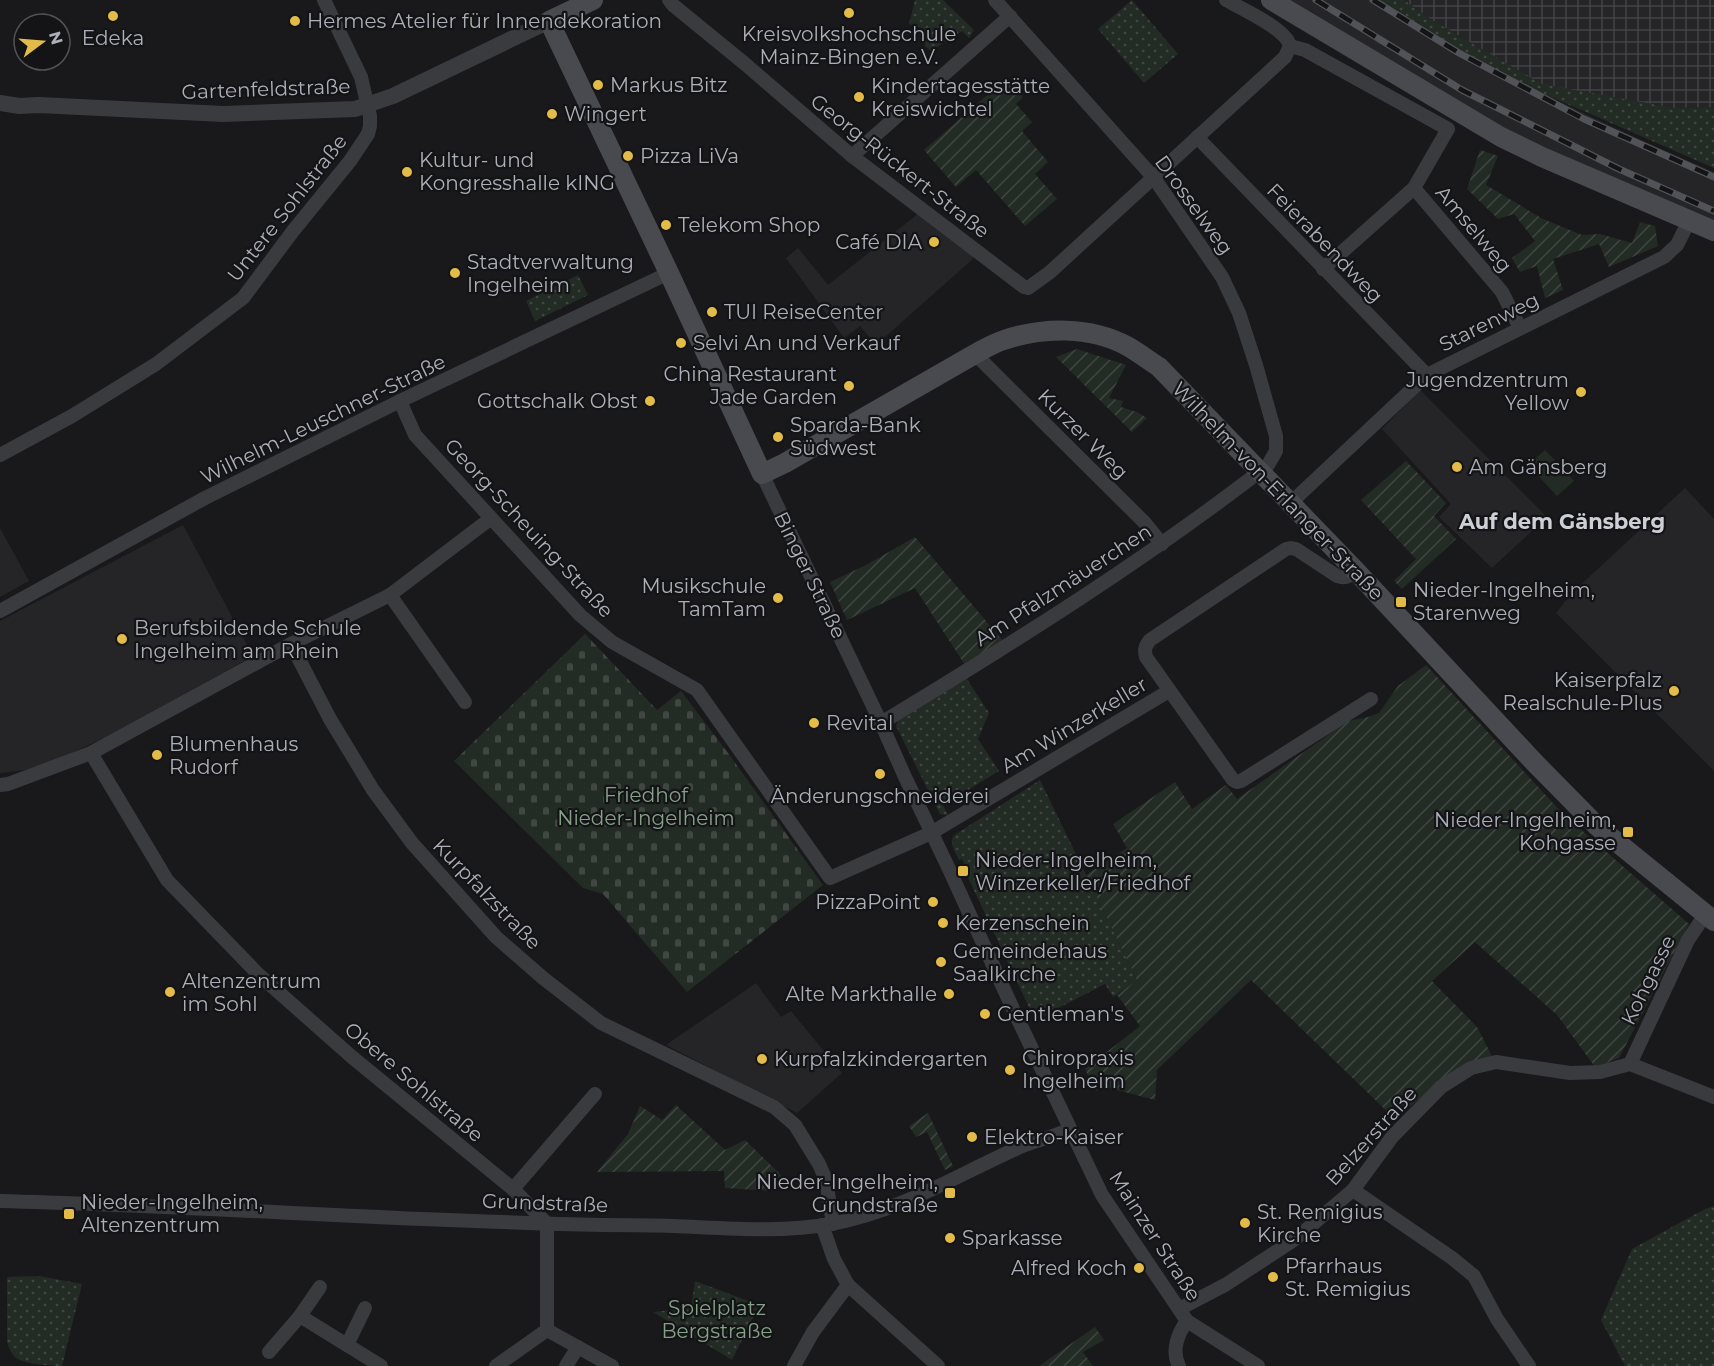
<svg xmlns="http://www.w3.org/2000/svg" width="1714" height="1366" font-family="Montserrat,sans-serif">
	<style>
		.built { fill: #252528 }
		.industrial { fill: url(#industrial-grid) }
		.grass { fill: url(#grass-dots) }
		.cemetery { fill: url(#cemetery-stones) }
		.garden { fill: url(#garden-furrows) }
		.pitch { fill: #232b25 }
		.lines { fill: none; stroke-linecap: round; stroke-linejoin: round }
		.minor { stroke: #3a3b3f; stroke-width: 14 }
		.tertiary { stroke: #3a3b3f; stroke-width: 16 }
		.secondary { stroke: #484a4f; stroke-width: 20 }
		.rail-casing { stroke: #515358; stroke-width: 7 }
		.rail { stroke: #141416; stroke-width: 4.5; stroke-dasharray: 14; stroke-linecap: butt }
		.poi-dot { fill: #e3bb49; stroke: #141416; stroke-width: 2 }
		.labels { text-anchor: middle; stroke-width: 4.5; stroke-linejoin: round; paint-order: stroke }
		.poi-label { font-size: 20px; fill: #acafb9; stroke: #141416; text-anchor: start }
		.street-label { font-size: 20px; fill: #acafb9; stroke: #141416 }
		.park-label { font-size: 20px; fill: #85a289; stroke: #141416 }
		.neighbourhood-label { font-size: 21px; font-weight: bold; fill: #cdcfd6; stroke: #141416 }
	</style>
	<defs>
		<pattern id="industrial-grid" width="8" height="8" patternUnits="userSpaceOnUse" patternTransform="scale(1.5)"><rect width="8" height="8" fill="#252528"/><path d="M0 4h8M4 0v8" fill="none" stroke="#424245"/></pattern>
		<pattern id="grass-dots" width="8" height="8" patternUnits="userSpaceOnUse" patternTransform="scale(1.5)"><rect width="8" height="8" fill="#232b25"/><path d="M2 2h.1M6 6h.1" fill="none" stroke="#404743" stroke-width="1.8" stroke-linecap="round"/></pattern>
		<pattern id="cemetery-stones" width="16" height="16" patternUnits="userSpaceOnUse" patternTransform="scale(1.5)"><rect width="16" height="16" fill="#232b25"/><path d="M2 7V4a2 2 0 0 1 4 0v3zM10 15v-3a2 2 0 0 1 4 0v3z" fill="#404743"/></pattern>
		<pattern id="garden-furrows" width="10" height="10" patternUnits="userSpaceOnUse" patternTransform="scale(1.5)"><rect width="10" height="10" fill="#232b25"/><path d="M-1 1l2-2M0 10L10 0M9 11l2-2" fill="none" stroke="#404743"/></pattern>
	</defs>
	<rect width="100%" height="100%" fill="#19191b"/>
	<g class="built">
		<polygon points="1291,0 1379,0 1458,49 1533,89 1632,136 1714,172 1714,222 1515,135"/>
		<polygon points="919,213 975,257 876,345 860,326 844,338 786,258 798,248 828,285"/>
		<polygon points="1420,390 1547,517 1492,568 1439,517 1451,504 1382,429"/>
		<polygon points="1685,488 1714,519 1714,771 1556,613 1573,592"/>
		<polygon points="183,525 253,656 108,736 63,757 26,770 0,773 0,621"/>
		<polygon points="0,528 29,581 0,597"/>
		<polygon points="756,983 781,1017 791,1011 842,1073 797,1113 666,1045"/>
	</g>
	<polygon class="industrial" points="1404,0 1714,0 1714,107 1674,108 1542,85 1432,20"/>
	<g class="grass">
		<polygon points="915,0 943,0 974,30 969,38 962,31 931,51 925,46 925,30 909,24"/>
		<polygon points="1132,0 1178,54 1144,83 1098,29"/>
		<polygon points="1379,0 1404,0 1432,20 1542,84 1674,108 1714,107 1714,168 1533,89 1458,49"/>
		<polygon points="578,275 588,295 535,321 526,301"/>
		<polygon points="965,676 989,713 978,739 999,771 943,805 948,815 940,814 896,726 899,718"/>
		<path d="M1040,780l97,200 -24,17 -8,-13 -70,36 -71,-151 2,-1 -4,-9 -3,1c-4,-9 -12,-19 -3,-26z"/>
		<polygon points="1714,1206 1714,1366 1625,1366 1601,1320 1632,1249 1705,1209"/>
		<path d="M39,1276l43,8 -20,82c-10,0 -36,-2 -44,-7 -6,-3 -9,-11 -11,-17v-65z"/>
		<polygon points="695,1281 759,1305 732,1360 653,1312 691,1308"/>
	</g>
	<polygon class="cemetery" points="585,634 657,710 681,691 728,753 823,885 687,992 603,894 583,888 454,761"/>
	<g class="garden">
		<polygon points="1007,78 1023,97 1016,104 1032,122 1022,131 1048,162 1035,174 1057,199 1025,226 976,170 956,187 924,150"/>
		<polygon points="1480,150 1498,156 1486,185 1543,219 1582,235 1600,234 1632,243 1640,222 1655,226 1658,246 1609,267 1599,244 1553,259 1563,290 1545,298 1537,266 1520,272 1512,258 1535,241 1514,214 1498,219 1467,189"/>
		<polygon points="1077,349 1126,365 1109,398 1123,401 1121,407 1137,412 1147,418 1132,432 1056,357"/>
		<polygon points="1406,461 1446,503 1434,516 1456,539 1402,589 1394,581 1416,559 1361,500"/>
		<polygon points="915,537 1003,641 965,665 915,588 847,620 830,582 866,565"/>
		<polygon points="1426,665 1563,814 1689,924 1619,1058 1595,1067 1557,1015 1475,942 1432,981 1477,1027 1493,1058 1447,1076 1395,1119 1251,980 1157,1070 1155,1100 1102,1086 1096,1091 1085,1069 1140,1026 1117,995 1137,980 1086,875 1127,848 1113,824 1175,782 1192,809 1226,785 1237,799 1348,721 1368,717 1379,713 1398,686"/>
		<polygon points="676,1105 725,1150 745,1140 783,1177 772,1191 725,1188 724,1171 597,1172 628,1134 640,1106 662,1120"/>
		<polygon points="928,1113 953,1166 945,1170 927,1132 916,1137 909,1126"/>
		<polygon points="1095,1327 1104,1340 1083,1352 1093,1366 1039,1366"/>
	</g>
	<polygon class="pitch" points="1545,450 1574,481 1557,496 1528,465"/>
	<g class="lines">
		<g class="minor">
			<polyline points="669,0 673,5 744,63 852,156 1024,287 1028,288 1049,273 1285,57 1290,46"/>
			<path d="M1226,0c16,9 61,29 64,46"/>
			<polyline points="1290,46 1305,50 1448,129 1414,188 1323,269"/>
			<polyline points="1197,137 1427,375"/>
			<polyline points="852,156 1010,16"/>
			<polyline points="1414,188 1502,292 1520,328"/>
			<polyline points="975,354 1144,522 1162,544"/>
			<polyline points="400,401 415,435 580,615 612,642 697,690 830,878 931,833 1169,691"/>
			<polyline points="0,455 72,416 156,364 243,298 293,231 350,161 368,134 370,126 370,116 361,77 324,0"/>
			<polyline points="762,474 881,723 905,777 949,869 1013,1009 1102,1195 1187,1321 1258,1366"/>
			<polyline points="1291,506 1298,496 1427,375 1664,257 1677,245 1689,221"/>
			<path d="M1355,570c-6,7 -10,9 -18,6l-41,-27 -5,-1 -5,1 -136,91c-5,6 -6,10 -4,17l87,123 4,2 4,-1 130,-82"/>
			<polyline points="390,595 465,702"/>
			<polyline points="0,611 205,498 400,401 669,273"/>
			<polyline points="291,644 330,719 373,790 412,843 496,937 543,978 601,1023 774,1107 795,1125 819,1164 826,1180 833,1224"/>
			<path d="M881,723c132,-80 265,-163 387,-258l8,-14v-15l-20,-71 -17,-52 -17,-36 -68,-99 -159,-178"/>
			<polyline points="91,753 167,880 258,974 352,1057 513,1189 547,1224 547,1330 612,1366"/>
			<polyline points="0,785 8,784 91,753 291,644 390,595 490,519"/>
			<polyline points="1630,1064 1688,940 1705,915"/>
			<polyline points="513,1189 595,1094"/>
			<polyline points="1353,1190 1452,1258 1474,1276 1497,1319 1529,1366"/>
			<path d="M0,1201c201,5 401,20 602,24 24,0 47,0 71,1 52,2 107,7 158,-2 68,-12 126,-49 187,-76 17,-8 35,-10 51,-19"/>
			<polyline points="848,1285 938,1366"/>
			<polyline points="1179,1309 1225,1285 1294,1240 1353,1190 1392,1137 1441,1087 1471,1068 1496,1062 1570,1073 1600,1072 1630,1064 1714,1097"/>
			<polyline points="300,1316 320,1287"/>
			<polyline points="347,1345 365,1308"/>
			<polyline points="269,1352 300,1316 381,1366"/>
			<polyline points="496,1366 547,1330"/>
			<polyline points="566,1366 578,1347"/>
			<polyline points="794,1366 813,1332 848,1285 834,1259 822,1225"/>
			<path d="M1179,1366c-8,-15 -1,-33 8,-45"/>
		</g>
		<polyline class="tertiary" points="0,103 19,106 39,105 223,114 355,109 393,96 549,21"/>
		<g class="secondary">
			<path d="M593,0l-44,21 120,252 93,201 23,-11 190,-109c9,-5 19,-11 29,-14 39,-13 86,-14 123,6 11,6 21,14 32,21l196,203 179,192 63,64 117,95"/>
			<polyline points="1271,0 1501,137 1542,157 1714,231"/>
		</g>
		<g class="rail-casing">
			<g id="rail">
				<polyline points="1316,0 1462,90 1619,169 1714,211"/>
				<polyline points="1373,0 1459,53 1584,119 1714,177"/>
			</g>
		</g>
		<use href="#rail" class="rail"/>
	</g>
	<g class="poi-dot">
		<circle cx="849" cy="13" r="6"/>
		<circle cx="113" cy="16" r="6"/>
		<circle cx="295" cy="21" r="6"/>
		<circle cx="598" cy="85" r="6"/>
		<circle cx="859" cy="97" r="6"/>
		<circle cx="552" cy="114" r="6"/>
		<circle cx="628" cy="156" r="6"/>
		<circle cx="407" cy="172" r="6"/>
		<circle cx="666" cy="225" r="6"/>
		<circle cx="934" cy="242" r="6"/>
		<circle cx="455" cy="273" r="6"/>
		<circle cx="712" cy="312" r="6"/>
		<circle cx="681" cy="343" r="6"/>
		<circle cx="849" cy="386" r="6"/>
		<circle cx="1581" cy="392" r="6"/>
		<circle cx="650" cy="401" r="6"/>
		<circle cx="778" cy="437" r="6"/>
		<circle cx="1457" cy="467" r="6"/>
		<circle cx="778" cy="598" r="6"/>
		<rect x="1395" y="596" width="12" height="12" rx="3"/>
		<circle cx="122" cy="639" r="6"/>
		<circle cx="1674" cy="691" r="6"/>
		<circle cx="814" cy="723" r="6"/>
		<circle cx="157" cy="755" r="6"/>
		<circle cx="880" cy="774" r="6"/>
		<rect x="1622" y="826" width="12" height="12" rx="3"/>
		<rect x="957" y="865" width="12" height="12" rx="3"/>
		<circle cx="933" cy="902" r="6"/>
		<circle cx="943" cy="923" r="6"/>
		<circle cx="941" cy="962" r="6"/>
		<circle cx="170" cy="992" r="6"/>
		<circle cx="949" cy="994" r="6"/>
		<circle cx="985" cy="1014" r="6"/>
		<circle cx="762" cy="1059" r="6"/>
		<circle cx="1010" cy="1070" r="6"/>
		<circle cx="972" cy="1137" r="6"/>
		<rect x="944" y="1187" width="12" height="12" rx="3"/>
		<rect x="63" y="1208" width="12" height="12" rx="3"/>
		<circle cx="1245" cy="1223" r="6"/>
		<circle cx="950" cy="1238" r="6"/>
		<circle cx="1139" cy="1268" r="6"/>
		<circle cx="1273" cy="1277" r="6"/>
	</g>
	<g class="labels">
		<g class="poi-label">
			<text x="307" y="28">Hermes Atelier für Innendekoration</text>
			<text x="849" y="41" text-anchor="middle">Kreisvolkshochschule<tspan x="849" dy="23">Mainz-Bingen e.V.</tspan></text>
			<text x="113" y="45" text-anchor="middle">Edeka</text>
			<text x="610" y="92">Markus Bitz</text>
			<text x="871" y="93">Kindertagesstätte<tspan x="871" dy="23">Kreiswichtel</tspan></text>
			<text x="564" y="121">Wingert</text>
			<text x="640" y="163">Pizza LiVa</text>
			<text x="419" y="167">Kultur- und<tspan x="419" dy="23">Kongresshalle kING</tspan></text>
			<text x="678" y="232">Telekom Shop</text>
			<text x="922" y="249" text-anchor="end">Café DIA</text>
			<text x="467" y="269">Stadtverwaltung<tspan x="467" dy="23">Ingelheim</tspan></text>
			<text x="724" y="319">TUI ReiseCenter</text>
			<text x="693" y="350">Selvi An und Verkauf</text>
			<text x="837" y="381" text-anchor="end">China Restaurant<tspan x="837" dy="23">Jade Garden</tspan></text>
			<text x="1569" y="387" text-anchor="end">Jugendzentrum<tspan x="1569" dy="23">Yellow</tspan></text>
			<text x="638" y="408" text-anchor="end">Gottschalk Obst</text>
			<text x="790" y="432">Sparda-Bank<tspan x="790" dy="23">Südwest</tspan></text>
			<text x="1469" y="474">Am Gänsberg</text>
			<text x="766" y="593" text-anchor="end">Musikschule<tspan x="766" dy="23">TamTam</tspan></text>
			<text x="1413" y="597">Nieder-Ingelheim,<tspan x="1413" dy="23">Starenweg</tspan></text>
			<text x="134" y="635">Berufsbildende Schule<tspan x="134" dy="23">Ingelheim am Rhein</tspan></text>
			<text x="1662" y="687" text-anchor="end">Kaiserpfalz<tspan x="1662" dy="23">Realschule-Plus</tspan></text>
			<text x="826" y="730">Revital</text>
			<text x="169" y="751">Blumenhaus<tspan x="169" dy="23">Rudorf</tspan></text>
			<text x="880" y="803" text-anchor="middle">Änderungschneiderei</text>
			<text x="1616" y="827" text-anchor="end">Nieder-Ingelheim,<tspan x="1616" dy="23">Kohgasse</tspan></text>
			<text x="975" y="867">Nieder-Ingelheim,<tspan x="975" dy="23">Winzerkeller/Friedhof</tspan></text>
			<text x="921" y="909" text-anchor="end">PizzaPoint</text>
			<text x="955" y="930">Kerzenschein</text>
			<text x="953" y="958">Gemeindehaus<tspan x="953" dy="23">Saalkirche</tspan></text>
			<text x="182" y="988">Altenzentrum<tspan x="182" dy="23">im Sohl</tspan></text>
			<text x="937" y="1001" text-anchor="end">Alte Markthalle</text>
			<text x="997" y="1021">Gentleman's</text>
			<text x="1022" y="1065">Chiropraxis<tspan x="1022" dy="23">Ingelheim</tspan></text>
			<text x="774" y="1066">Kurpfalzkindergarten</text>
			<text x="984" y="1144">Elektro-Kaiser</text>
			<text x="938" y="1189" text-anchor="end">Nieder-Ingelheim,<tspan x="938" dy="23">Grundstraße</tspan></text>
			<text x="81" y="1209">Nieder-Ingelheim,<tspan x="81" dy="23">Altenzentrum</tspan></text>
			<text x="1257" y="1219">St. Remigius<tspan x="1257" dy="23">Kirche</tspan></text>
			<text x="962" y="1245">Sparkasse</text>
			<text x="1285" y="1273">Pfarrhaus<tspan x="1285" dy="23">St. Remigius</tspan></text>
			<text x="1127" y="1275" text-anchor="end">Alfred Koch</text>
		</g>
		<g class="street-label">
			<text transform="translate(266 89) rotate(-2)" y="7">Gartenfeldstraße</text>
			<text transform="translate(900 166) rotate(38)" y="7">Georg-Rückert-Straße</text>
			<text transform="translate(1194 205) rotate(54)" y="7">Drosselweg</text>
			<text transform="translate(287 208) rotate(-52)" y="7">Untere Sohlstraße</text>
			<text transform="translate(1474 229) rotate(50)" y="7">Amselweg</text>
			<text transform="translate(1325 243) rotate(46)" y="7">Feierabendweg</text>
			<text transform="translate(1489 322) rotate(-26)" y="7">Starenweg</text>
			<text transform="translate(323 419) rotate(-26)" y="7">Wilhelm-Leuschner-Straße</text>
			<text transform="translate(1083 434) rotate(45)" y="7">Kurzer Weg</text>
			<text transform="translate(1278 491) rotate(46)" y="7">Wilhelm-von-Erlanger-Straße</text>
			<text transform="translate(529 528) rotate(47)" y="7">Georg-Scheuing-Straße</text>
			<text transform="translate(810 575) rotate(64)" y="7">Binger Straße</text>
			<text transform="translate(1063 585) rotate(-33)" y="7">Am Pfalzmäuerchen</text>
			<text transform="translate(1074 725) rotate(-31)" y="7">Am Winzerkeller</text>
			<text transform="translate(487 894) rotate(46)" y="7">Kurpfalzstraße</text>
			<text transform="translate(1648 980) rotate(-64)" y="7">Kohgasse</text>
			<text transform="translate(414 1082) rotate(40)" y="7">Obere Sohlstraße</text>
			<text transform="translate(1371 1136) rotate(-48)" y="7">Belzerstraße</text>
			<text transform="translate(545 1203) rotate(2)" y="7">Grundstraße</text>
			<text transform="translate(1155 1236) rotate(57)" y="7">Mainzer Straße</text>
		</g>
		<g class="park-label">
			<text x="646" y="802">Friedhof<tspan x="646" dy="23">Nieder-Ingelheim</tspan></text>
			<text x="717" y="1315">Spielplatz<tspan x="717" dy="23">Bergstraße</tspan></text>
		</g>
		<g class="neighbourhood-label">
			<text x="1562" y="529">Auf dem Gänsberg</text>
		</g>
	</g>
	<g transform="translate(42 42) rotate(74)"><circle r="28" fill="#141416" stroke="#515257" stroke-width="1.5"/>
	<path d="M0-4.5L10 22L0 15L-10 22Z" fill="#e3bb49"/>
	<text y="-9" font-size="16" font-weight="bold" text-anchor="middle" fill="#acafb9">N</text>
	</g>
</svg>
